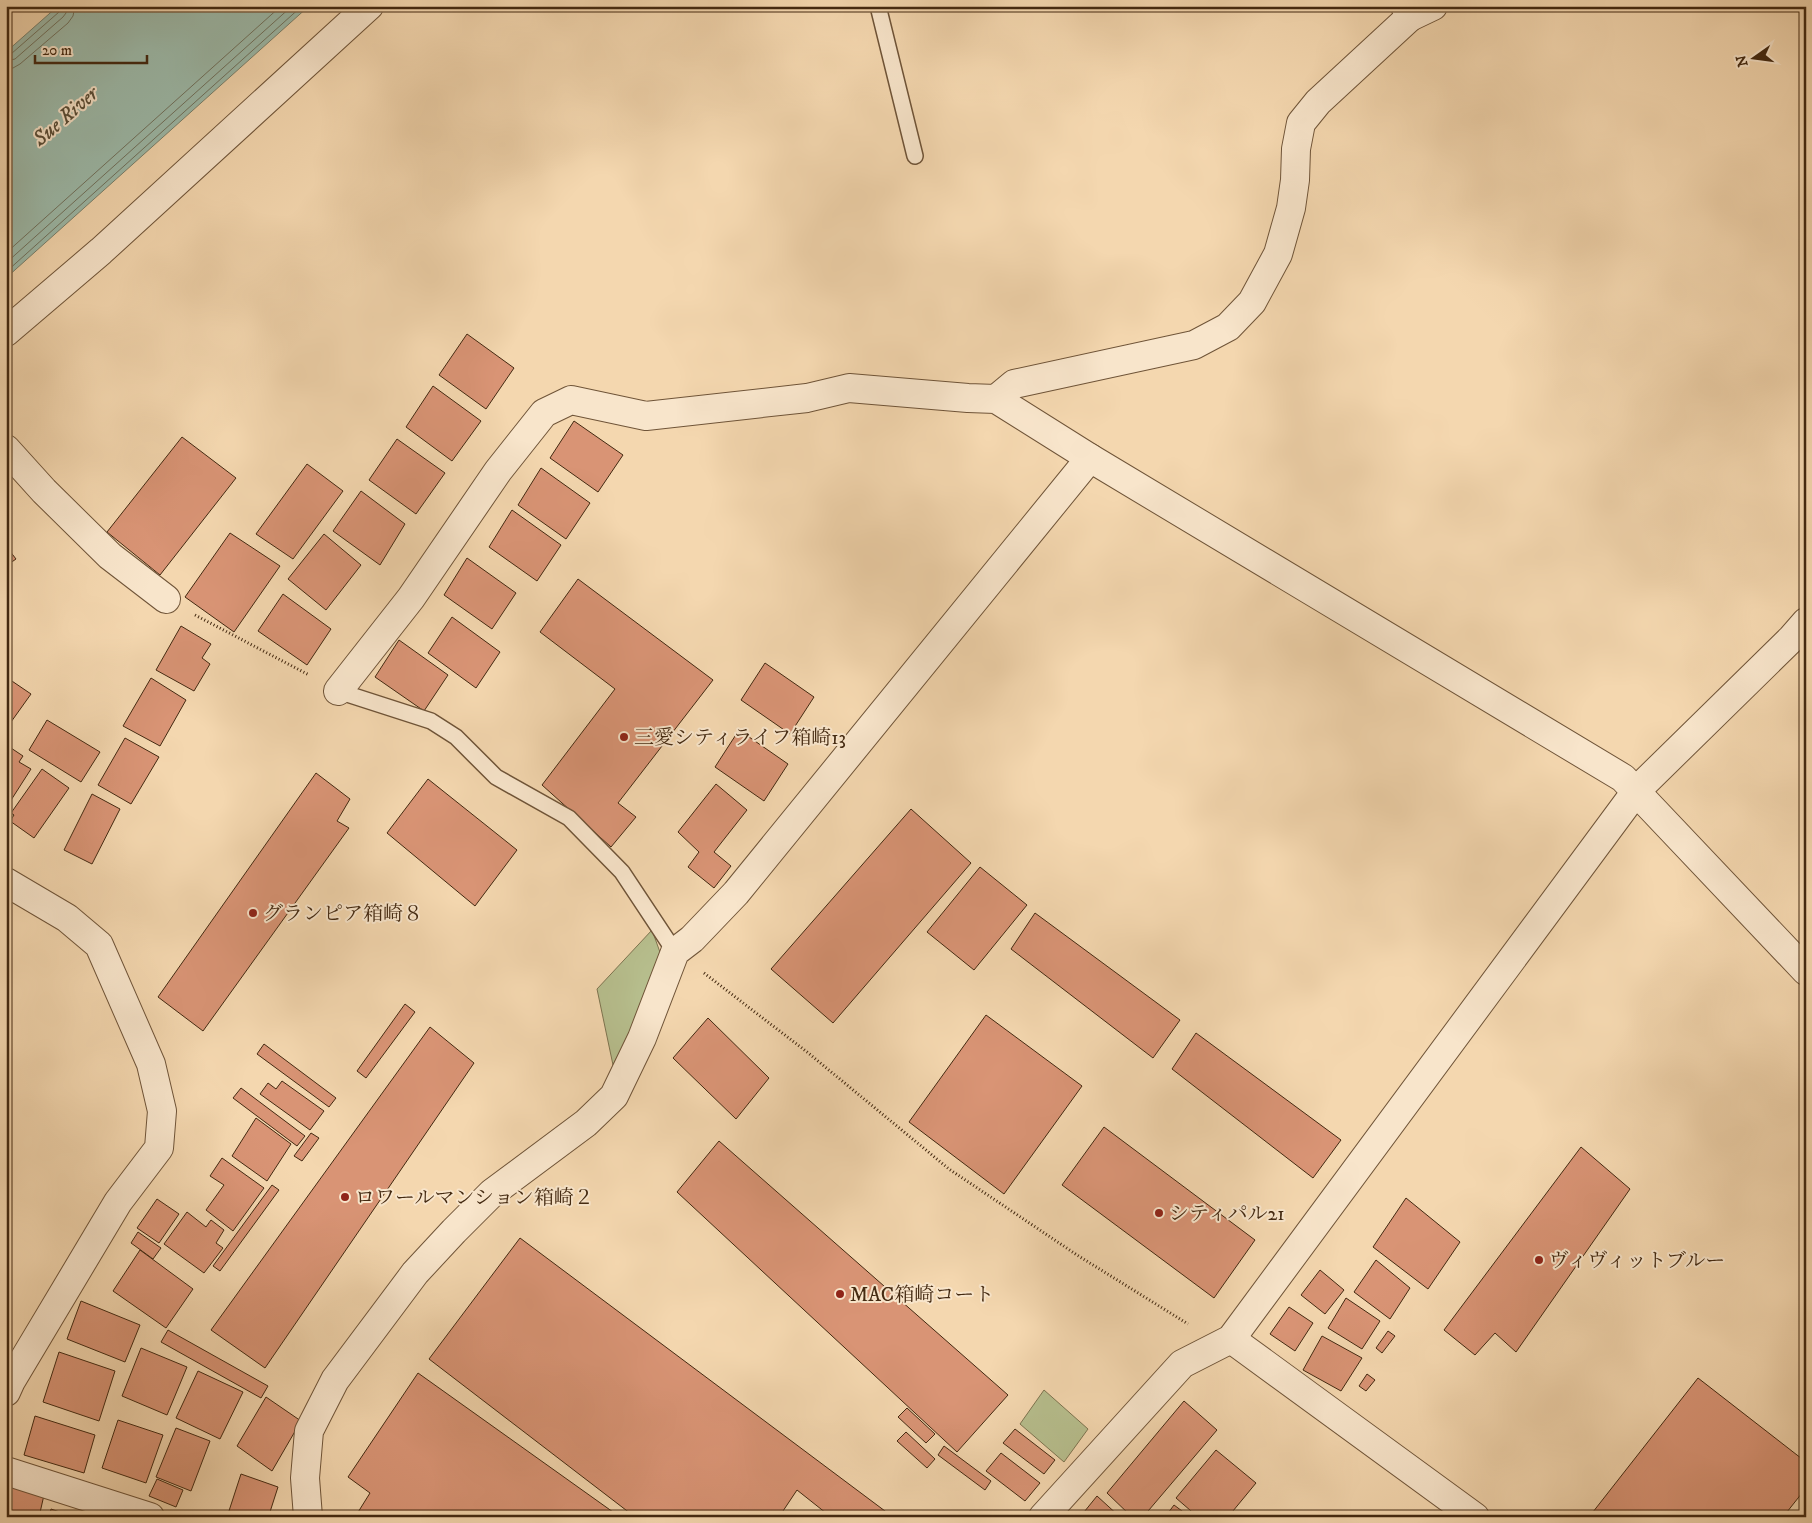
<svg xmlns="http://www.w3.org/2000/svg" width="1812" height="1523" font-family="'IM FELL DW Pica','Noto Serif JP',serif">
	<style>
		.green { fill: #b7bf8e; stroke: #7d7450 }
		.water { fill: #9cbaaa; stroke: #78806d }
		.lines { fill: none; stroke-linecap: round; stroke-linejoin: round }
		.shore { stroke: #70725e; stroke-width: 1 }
		.building { fill: #d99475; stroke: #432911 }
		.service-casing { stroke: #6f5438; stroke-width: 18 }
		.minor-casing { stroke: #6f5438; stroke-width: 30 }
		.path { stroke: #432911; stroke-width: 3; stroke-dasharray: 1 2.5; stroke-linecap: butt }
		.service { stroke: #f8e5cb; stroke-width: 15 }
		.minor { stroke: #f8e5cb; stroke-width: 28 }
		.poi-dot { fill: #8f2418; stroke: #f8e5cb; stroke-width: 2 }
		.labels { text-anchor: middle; stroke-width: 4; stroke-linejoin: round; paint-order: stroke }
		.poi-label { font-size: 20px; fill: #432911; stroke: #f8e5cb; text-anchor: start }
		.water-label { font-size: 21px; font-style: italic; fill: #594d37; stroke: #f8e5cb }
	</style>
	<rect width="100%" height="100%" fill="#f4d7af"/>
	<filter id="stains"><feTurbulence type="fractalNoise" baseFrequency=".004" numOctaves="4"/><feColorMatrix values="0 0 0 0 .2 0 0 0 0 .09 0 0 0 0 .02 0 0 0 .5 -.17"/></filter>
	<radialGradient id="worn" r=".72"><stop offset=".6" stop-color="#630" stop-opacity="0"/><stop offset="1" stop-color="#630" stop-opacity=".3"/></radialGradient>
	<g class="green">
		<polygon points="652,930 661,955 642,1009 613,1065 597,989"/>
		<polygon points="1044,1390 1088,1429 1064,1462 1020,1424"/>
	</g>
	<polygon class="water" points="58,6 309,6 6,278 6,52"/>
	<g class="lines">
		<g class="shore">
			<polyline points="6,55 11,54 59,12 61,6"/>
			<polyline points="6,61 15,59 63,17 66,13 67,6"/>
			<polyline points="6,69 13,68 20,64 68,23 73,16 75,6"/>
			<polyline points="6,253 281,6"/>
			<polyline points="6,263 292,6"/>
			<polyline points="6,272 302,6"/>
		</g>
	</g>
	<g class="building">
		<polygon points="467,334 514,368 486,409 439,375"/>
		<polygon points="433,386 481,421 452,461 406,427"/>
		<polygon points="574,421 623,455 598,492 550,458"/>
		<polygon points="182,437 236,478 160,575 107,532"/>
		<polygon points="397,439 445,473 416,514 369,480"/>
		<polygon points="307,464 343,491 293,559 256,534"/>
		<polygon points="541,468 590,503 566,539 518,505"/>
		<polygon points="361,491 405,524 380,565 333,531"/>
		<polygon points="512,510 561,545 537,581 489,547"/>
		<polygon points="230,533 280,566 234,632 185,597"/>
		<polygon points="324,534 361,565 326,610 288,579"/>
		<polygon points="6,546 16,559 6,566"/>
		<polygon points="467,558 516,593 492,629 444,595"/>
		<polygon points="578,579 713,680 618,803 636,817 611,847 542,785 615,689 540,632"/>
		<polygon points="283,594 331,629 307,665 258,631"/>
		<polygon points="452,617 500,652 476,688 428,653"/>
		<polygon points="181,626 211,644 202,658 210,664 194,691 156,670"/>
		<polygon points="399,640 448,675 424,711 375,677"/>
		<polygon points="765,663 814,697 790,734 741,700"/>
		<polygon points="6,677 31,694 6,729"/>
		<polygon points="151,678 186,700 160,746 123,726"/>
		<polygon points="47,720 100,752 81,782 29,750"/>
		<polygon points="739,730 788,764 764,801 715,767"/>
		<polygon points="125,738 159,757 131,804 98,785"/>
		<polygon points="8,746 23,756 19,762 31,769 6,808 6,748"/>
		<polygon points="42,769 69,788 34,838 10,821 14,815 11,813"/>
		<polygon points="316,773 350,799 337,821 349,828 203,1031 158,997"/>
		<polygon points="428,779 517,850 475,906 387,833"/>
		<polygon points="716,784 747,810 714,852 731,866 714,888 688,867 699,852 678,832"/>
		<polygon points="92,794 120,809 92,864 64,850"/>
		<polygon points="911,809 971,863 833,1023 771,969"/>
		<polygon points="980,867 1027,905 974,970 927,932"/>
		<polygon points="1035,913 1180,1020 1153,1058 1011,949"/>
		<polygon points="405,1004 415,1012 366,1078 357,1071"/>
		<polygon points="986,1015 1082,1086 1004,1194 909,1122"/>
		<polygon points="708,1018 769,1078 736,1119 673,1058"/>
		<polygon points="430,1027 474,1063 265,1368 211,1330"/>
		<polygon points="1196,1033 1341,1140 1313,1178 1172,1069"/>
		<polygon points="264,1044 336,1098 329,1107 257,1054"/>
		<polygon points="282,1081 324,1111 310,1130 260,1094 268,1083 276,1089"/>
		<polygon points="241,1088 305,1136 297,1146 233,1098"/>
		<polygon points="256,1118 291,1144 267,1181 232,1156"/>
		<polygon points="1104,1127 1255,1240 1214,1298 1062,1185"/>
		<polygon points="311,1133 319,1138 302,1161 294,1156"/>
		<polygon points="719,1141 1008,1395 957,1452 677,1192"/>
		<polygon points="1581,1147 1630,1189 1516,1352 1495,1333 1475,1355 1444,1330"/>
		<polygon points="222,1158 264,1188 233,1231 206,1210 224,1185 210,1176"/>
		<polygon points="272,1185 279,1190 220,1271 213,1266"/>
		<polygon points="1406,1198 1460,1242 1428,1289 1373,1247"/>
		<polygon points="157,1199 179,1214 159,1243 137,1228"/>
		<polygon points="187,1212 206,1227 211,1220 224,1230 216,1243 223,1248 204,1273 164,1244"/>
		<polygon points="138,1232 161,1248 153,1259 131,1243"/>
		<polygon points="520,1238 893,1517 831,1517 797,1490 779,1517 635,1517 429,1359"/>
		<polygon points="140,1250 193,1289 166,1328 113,1291"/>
		<polygon points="1376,1260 1410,1288 1390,1319 1354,1292"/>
		<polygon points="1320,1270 1344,1290 1325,1314 1301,1295"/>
		<polygon points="1346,1298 1380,1321 1362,1349 1328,1328"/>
		<polygon points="81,1301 140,1325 125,1362 67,1339"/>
		<polygon points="1289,1307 1313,1323 1295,1351 1270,1334"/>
		<polygon points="168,1330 268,1386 261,1398 161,1342"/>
		<polygon points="1388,1331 1395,1336 1382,1353 1376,1348"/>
		<polygon points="1322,1336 1362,1358 1341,1391 1303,1370"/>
		<polygon points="141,1348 187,1367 167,1415 122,1396"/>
		<polygon points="59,1352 115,1371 99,1421 43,1402"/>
		<polygon points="198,1371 243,1392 220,1439 176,1418"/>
		<polygon points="418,1373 620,1517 355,1517 370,1493 348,1477"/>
		<polygon points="1367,1374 1375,1380 1366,1391 1359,1386"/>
		<polygon points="1698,1378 1806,1462 1806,1488 1783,1517 1589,1517"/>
		<polygon points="266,1397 301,1421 272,1471 237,1446"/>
		<polygon points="1184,1401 1217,1430 1143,1517 1132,1517 1107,1493"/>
		<polygon points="907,1408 935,1434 926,1443 898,1417"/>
		<polygon points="35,1416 95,1435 84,1473 24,1455"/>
		<polygon points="118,1420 163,1435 146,1483 102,1468"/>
		<polygon points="176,1428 210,1441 191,1491 156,1477"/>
		<polygon points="1015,1429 1055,1460 1044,1474 1003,1443"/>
		<polygon points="906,1432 935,1459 927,1468 897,1441"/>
		<polygon points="944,1446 991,1481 985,1490 938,1455"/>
		<polygon points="1216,1450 1256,1483 1228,1517 1198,1517 1176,1498"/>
		<polygon points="1001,1453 1040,1483 1025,1501 986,1471"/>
		<polygon points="241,1474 278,1487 269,1515 275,1517 227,1517"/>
		<polygon points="157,1479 183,1490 176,1507 149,1496"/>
		<polygon points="6,1485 44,1495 39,1517 6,1517"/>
		<polygon points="1097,1496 1120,1517 1080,1517"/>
		<polygon points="1174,1505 1190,1517 1165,1517"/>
		<polygon points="51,1509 74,1517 49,1517"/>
	</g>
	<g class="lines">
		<g class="service-casing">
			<g id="service">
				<polyline points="878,6 915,156"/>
				<polyline points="338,691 431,721 456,737 496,777 569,818 622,872 675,952"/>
			</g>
		</g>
		<g class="minor-casing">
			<g id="minor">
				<polyline points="1405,6 1410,17 1433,6"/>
				<polyline points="6,332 101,251 369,6"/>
				<polyline points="996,399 1014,384 1194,345 1228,327 1252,302 1278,254 1291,208 1295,180 1296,149 1301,123 1318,102 1410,17"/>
				<polyline points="6,449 44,491 110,556 166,599"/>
				<polyline points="338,691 411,598 498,471 544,413 571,400 646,416 807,398 849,388 968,398 996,399 1090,458 1623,778 1806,971"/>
				<polyline points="6,882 67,918 99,945 151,1064 162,1111 159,1148 118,1202 11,1381 6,1392"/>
				<polyline points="1231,1339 1475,1517"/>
				<polyline points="6,1471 150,1517"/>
				<polyline points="308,1517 305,1478 309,1431 335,1380 415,1273 454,1231 492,1193 586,1123 614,1096 642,1038 675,952 692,939 736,893 1090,458"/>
				<polyline points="1043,1517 1182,1364 1231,1339 1637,790 1792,638 1806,622"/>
			</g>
		</g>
		<g class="path">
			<polyline points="195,615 309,675"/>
			<polyline points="704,973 807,1052 949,1169 1077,1255 1188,1324"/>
		</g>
		<use href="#service" class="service"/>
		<use href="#minor" class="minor"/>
	</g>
	<g class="poi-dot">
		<circle cx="624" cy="737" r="5"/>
		<circle cx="253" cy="913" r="5"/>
		<circle cx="345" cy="1197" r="5"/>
		<circle cx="1159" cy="1213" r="5"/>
		<circle cx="1539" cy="1260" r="5"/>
		<circle cx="840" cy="1294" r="5"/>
	</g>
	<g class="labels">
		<g class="poi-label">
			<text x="634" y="744">三愛シティライフ箱崎13</text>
			<text x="263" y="920">グランピア箱崎８</text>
			<text x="355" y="1204">ロワールマンション箱崎２</text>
			<text x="1169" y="1220">シティパル21</text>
			<text x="1549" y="1267">ヴィヴィットブルー</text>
			<text x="850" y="1301">MAC箱崎コート</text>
		</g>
		<g class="water-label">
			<text transform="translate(65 116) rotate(-41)" y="7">Sue River</text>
		</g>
	</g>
	<rect width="1812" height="1523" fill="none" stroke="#f4d7af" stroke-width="25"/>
	<rect x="8" y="8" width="1797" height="1508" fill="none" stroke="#432911" stroke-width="2.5"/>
	<rect x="12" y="12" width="1787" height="1498" fill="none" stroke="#432911"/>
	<g transform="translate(1754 58) rotate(256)" stroke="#f8e5cb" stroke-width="4" paint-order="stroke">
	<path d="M0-4L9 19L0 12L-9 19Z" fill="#432911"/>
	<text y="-8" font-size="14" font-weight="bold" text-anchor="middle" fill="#432911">N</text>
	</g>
	<path d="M35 55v8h112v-8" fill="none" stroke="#432911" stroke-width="2.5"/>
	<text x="42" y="55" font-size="15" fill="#432911" stroke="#f8e5cb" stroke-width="4" paint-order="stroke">20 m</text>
	<rect width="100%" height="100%" filter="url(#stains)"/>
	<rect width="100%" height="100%" fill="url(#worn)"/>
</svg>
